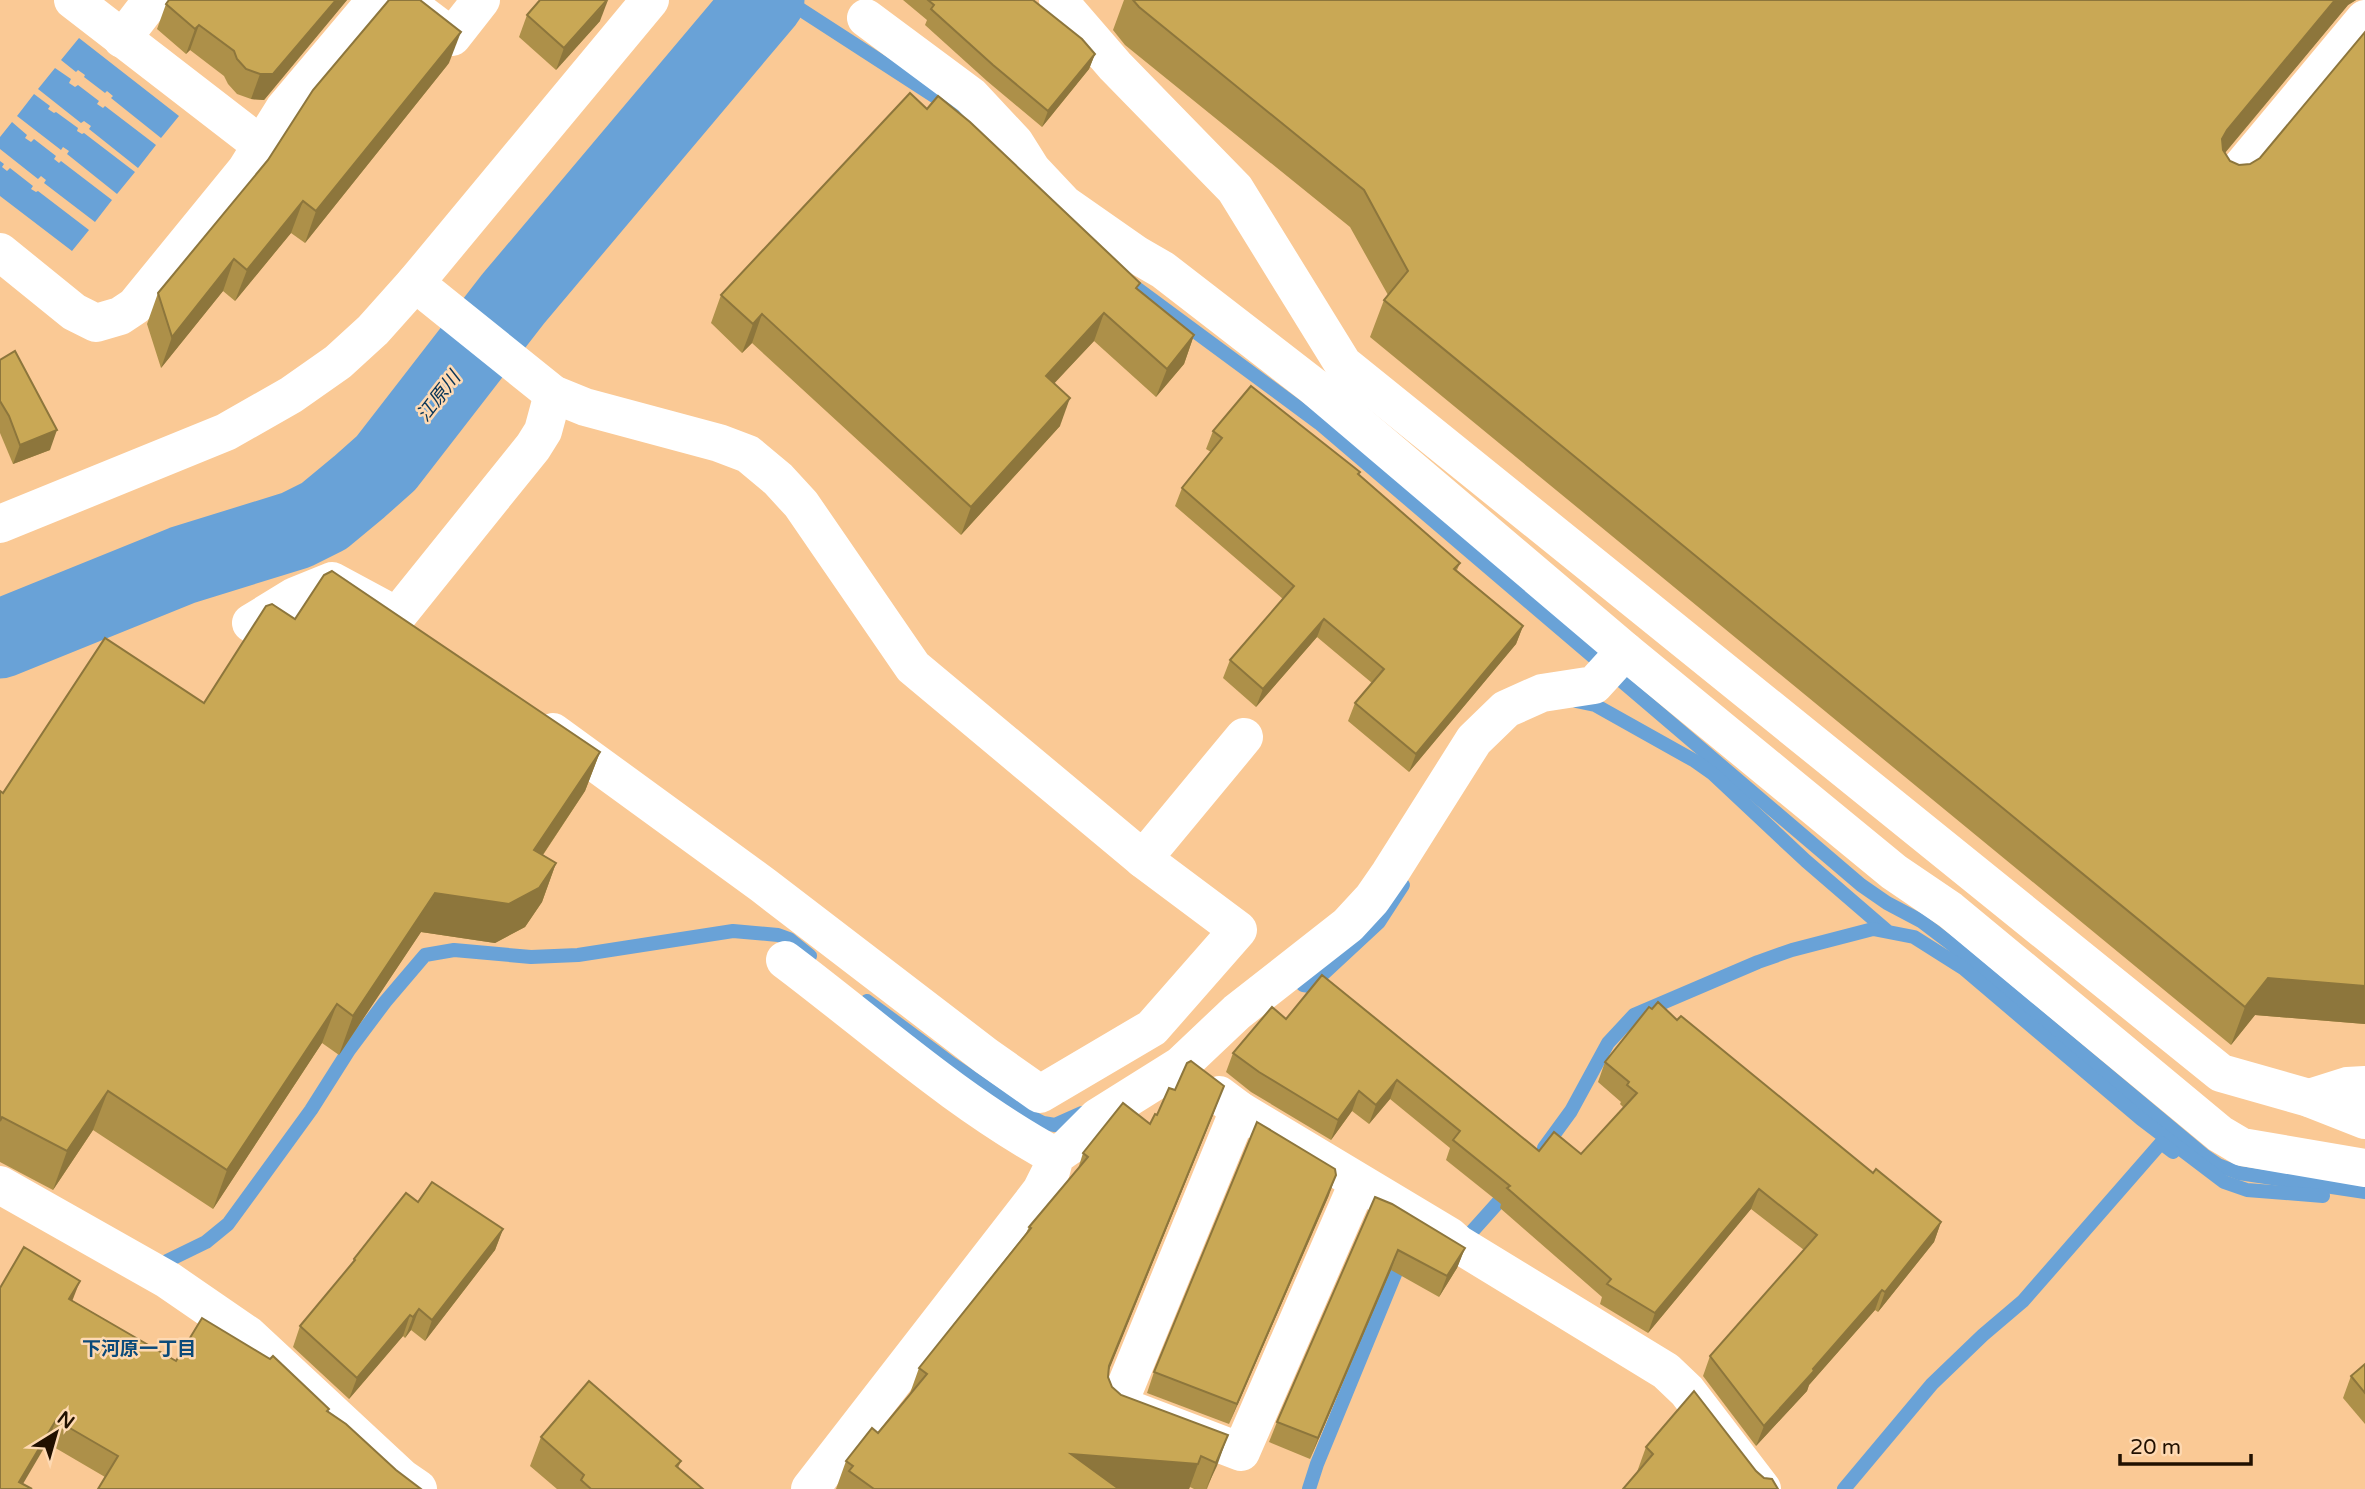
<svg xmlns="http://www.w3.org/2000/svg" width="2365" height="1489" font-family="'Varela Round','Noto Sans JP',sans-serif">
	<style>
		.water { fill: #69a2d7 }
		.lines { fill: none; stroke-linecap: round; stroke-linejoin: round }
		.stream { stroke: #69a2d7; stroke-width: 14 }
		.river { stroke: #69a2d7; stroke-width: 79 }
		.minor { stroke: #fff; stroke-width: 38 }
		.wall { fill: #ad9049 }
		.shaded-wall { fill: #8d763c }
		.building { fill: #c9a855; stroke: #8d763c; stroke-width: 2 }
		.labels { text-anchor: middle; stroke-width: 5; stroke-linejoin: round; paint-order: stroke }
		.water-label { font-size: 19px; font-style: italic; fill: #083457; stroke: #fed9b2 }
		.neighbourhood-label { font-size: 19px; font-weight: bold; fill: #0b4a7a; stroke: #fed9b2 }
	</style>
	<rect width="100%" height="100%" fill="#fac995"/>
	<g class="water">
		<polygon points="79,38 179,116 161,138 111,98 113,96 107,91 105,93 84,77 85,75 78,70 76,72 61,60"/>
		<polygon points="55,68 71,79 69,83 75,87 78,85 99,101 97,104 103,108 105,106 156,145 138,168 89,129 91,126 84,121 81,123 38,89"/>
		<polygon points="34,94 50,106 48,109 54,113 56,112 78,128 77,131 82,134 84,133 135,172 117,194 67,154 69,151 63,147 61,150 17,116"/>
		<polygon points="12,122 27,135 25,138 31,142 34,139 56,156 54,159 59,163 61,161 112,200 95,222 44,183 46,180 41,176 38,179 0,149 0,137"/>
		<polygon points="0,161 4,164 2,167 7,171 10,168 33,186 31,189 36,192 38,191 89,230 72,251 0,196"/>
	</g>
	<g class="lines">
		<g class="stream">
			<polyline points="786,0 942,101 955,110 969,124"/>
			<polyline points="1124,279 1319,423 1861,885 1887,903 1921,921 1950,943 2205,1156 2218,1165 2239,1173 2365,1192"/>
			<polyline points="1576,701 1595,705 1695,761 1712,773 1806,861 1886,930"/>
			<polyline points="1303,985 1310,986 1379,922 1403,885"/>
			<polyline points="867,1001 952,1064 1025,1114 1043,1123 1055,1125 1082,1113"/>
			<polyline points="1544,1148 1571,1111 1608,1043 1634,1015 1758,962 1792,950 1873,929 1914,937 1963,968 2141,1119 2224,1182 2247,1190 2323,1196"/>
			<polyline points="1468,1236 1511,1188"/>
			<polyline points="167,1261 206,1242 228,1224 311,1110 349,1050 385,1002 425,955 454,950 531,957 578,955 733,931 778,935 789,939 810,956"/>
			<polyline points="1309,1489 1317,1464 1398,1267 1405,1258"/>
			<polyline points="1844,1489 1932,1384 1983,1335 2023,1301 2161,1143 2173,1152"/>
		</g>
		<polyline class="river" points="0,639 183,565 296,530 324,516 359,487 386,463 513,299 765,0"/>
		<g class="minor">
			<polyline points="73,0 262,146"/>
			<polyline points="1058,0 1115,66 1235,189 1343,364 2221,1073 2309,1098 2365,1120"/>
			<polyline points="419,12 452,37 481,0"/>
			<polyline points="866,18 971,96 1015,143 1032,170 1064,204 1137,255 1163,270 1313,386 1625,651 1894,872 1950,910 2220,1134 2242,1147 2365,1168"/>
			<polyline points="122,39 152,0"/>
			<polyline points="2230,181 2365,19"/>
			<polyline points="0,252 74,312 96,323 120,316 135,306 246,170 284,109 376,0"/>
			<polyline points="415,283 553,394 585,407 719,443 748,454 778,479 801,504 913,667 1143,859 1244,737"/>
			<polyline points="0,524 226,432 291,395 338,362 373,330 415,283 650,0"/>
			<polyline points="251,623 295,596 332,581 397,616 533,447 543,431 553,394"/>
			<polyline points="553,732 763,885 986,1056 1040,1094 1152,1028 1238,930 1143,859"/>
			<path d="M785,960c89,67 171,142 270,196"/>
			<polyline points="1219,1095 1239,1110 1449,1236 1458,1244 1666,1371 1687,1391 1762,1489"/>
			<polyline points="2309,1098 2347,1086 2365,1085"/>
			<polyline points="1239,1110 1118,1405 1241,1452 1358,1183"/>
			<polyline points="0,1185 168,1280 248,1335 402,1478 418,1489"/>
			<polyline points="810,1489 1041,1191 1051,1171 1055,1156 1068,1147 1098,1117 1181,1065 1237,1012 1348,925 1372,899 1390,873 1474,740 1506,709 1542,693 1594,685 1625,651"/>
		</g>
	</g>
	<g class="wall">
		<polygon points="347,0 264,100 251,99 237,94 228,84 224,76 190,50 186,54 157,29 166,4"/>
		<polygon points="903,0 1033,0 1095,54 1089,69 1042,127 987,81 925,25 927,20"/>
		<polygon points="1124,0 2356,0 2348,5 2225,153 2230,161 2239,165 2250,164 2260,158 2365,32 2365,1024 2255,1015 2231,1045 1370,337 1384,300 1388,295 1350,227 1125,45 1113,30"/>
		<polygon points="527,15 600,21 556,70 519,37"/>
		<polygon points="449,63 305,243 291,233 235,301 223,291 161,368 147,324 158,293"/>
		<polygon points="927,109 1138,289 1194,335 1184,364 1156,397 1094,341 1054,383 1060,426 961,535 752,343 742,353 711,323 721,295"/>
		<polygon points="0,360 50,450 13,464 0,433"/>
		<polygon points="1213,431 1359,475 1460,563 1457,570 1523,626 1516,644 1409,772 1348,721 1355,703 1372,683 1317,637 1256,707 1223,678 1230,660 1283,599 1175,506 1182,488 1211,452 1206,449"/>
		<polygon points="295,619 600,752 585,791 543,855 556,863 542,902 525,927 495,943 421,932 339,1055 322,1043 213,1209 93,1130 53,1190 0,1162 0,791 3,793 204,703"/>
		<polygon points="1652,1009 1677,1020 1873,1173 1941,1222 1934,1242 1878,1312 1875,1310 1809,1385 1807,1391 1756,1446 1703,1376 1710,1356 1804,1250 1751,1209 1648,1333 1600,1304 1602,1297 1500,1208 1501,1204 1446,1160 1450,1148 1390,1099 1369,1124 1352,1111 1331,1140 1251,1092 1226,1072 1233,1053 1286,1019 1539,1151 1581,1154 1624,1108 1620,1104 1621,1102 1598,1082 1605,1062"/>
		<polygon points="1224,1086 1212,1117 1108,1371 1108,1377 1112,1387 1121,1395 1228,1435 1207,1489 1194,1489 1190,1487 1189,1489 836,1489 846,1461 878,1433 909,1396 919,1368 1026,1233 1029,1227 1078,1169 1083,1153 1150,1124 1175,1090"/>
		<polygon points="1329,1195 1229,1424 1147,1393 1154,1372"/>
		<polygon points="1375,1197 1465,1248 1457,1268 1439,1297 1391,1270 1310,1459 1269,1442 1277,1422"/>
		<polygon points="418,1202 503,1229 495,1250 425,1341 411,1330 405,1338 403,1336 349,1399 293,1347 300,1326 352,1264 354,1259"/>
		<polygon points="73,1301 176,1361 329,1409 105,1477 47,1443 0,1489"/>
		<polygon points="2365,1364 2365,1424 2343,1398 2351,1376"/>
		<polygon points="541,1437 681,1461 678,1468 703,1489 557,1489 530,1466"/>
		<polygon points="1646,1447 1756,1471 1637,1472"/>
	</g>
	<g class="shaded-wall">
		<polygon points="336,0 347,0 264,100 251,99 260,74"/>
		<polygon points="608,0 600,21 556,70 564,48"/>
		<polygon points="2335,0 2356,0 2348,5 2213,167 2222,139 2227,130"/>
		<polygon points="199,25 190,50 186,54 195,29"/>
		<polygon points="461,32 449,63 305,243 316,211"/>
		<polygon points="1095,54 1089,69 1042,127 1048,111"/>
		<polygon points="303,201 291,233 235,301 247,270"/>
		<polygon points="234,259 223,291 161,368 172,337"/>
		<polygon points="1104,313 1094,341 1035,404 1046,376"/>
		<polygon points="762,314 752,343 742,353 753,324"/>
		<polygon points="1194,335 1184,364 1156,397 1167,369"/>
		<polygon points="1070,398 1060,426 961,535 971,507"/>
		<polygon points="57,430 50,450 13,464 20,445"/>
		<polygon points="1324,619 1317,637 1256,707 1263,689"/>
		<polygon points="1523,626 1516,644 1409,772 1416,754"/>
		<polygon points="600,752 585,791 520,889 534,850"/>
		<polygon points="556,863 542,902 525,927 495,943 421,932 339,1055 353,1016 435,893"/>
		<polygon points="2268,978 2365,986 2365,1024 2255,1015 2231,1045 2245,1007"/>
		<polygon points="337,1004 322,1043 213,1209 227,1170"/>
		<polygon points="1397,1080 1390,1099 1369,1124 1376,1105"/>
		<polygon points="1224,1086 1212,1117 1098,1397 1109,1366"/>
		<polygon points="108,1091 93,1130 53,1190 67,1151"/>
		<polygon points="1359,1091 1352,1111 1331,1140 1338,1120"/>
		<polygon points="1336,1175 1329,1195 1229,1424 1237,1404"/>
		<polygon points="1759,1189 1751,1209 1648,1333 1655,1313"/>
		<polygon points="1941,1222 1934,1242 1878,1312 1885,1292"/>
		<polygon points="503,1229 495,1250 425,1341 432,1320"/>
		<polygon points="1465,1248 1457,1268 1439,1297 1447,1276"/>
		<polygon points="1398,1250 1391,1270 1310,1459 1318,1438"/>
		<polygon points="80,1281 71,1304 69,1299"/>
		<polygon points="1882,1290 1875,1310 1809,1385 1807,1391 1756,1446 1764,1426"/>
		<polygon points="419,1309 411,1330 405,1338 413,1317"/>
		<polygon points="410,1315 403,1336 349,1399 357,1378"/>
		<polygon points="56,1420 47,1443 20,1489 19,1482"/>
		<polygon points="1228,1435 1217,1466 1206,1489 1216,1463"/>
		<polygon points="1071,1454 1201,1456 1189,1489 1110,1489"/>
	</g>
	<g class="building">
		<polygon points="169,0 336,0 273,74 260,74 246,69 237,59 234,51 199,25 195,29 166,4"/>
		<polygon points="389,0 420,0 461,32 316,211 303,201 247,270 234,259 172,337 158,293 268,160 313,90"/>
		<polygon points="540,0 607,0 564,48 527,15"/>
		<polygon points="928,0 1033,0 1082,39 1095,54 1048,111 993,65 931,9 934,5"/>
		<polygon points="1133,0 2335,0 2227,130 2222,139 2223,150 2230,161 2239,165 2250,164 2260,158 2365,32 2365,986 2268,978 2245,1007 1384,300 1408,271 1364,190 1139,7"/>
		<polygon points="910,93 927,109 938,96 970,122 1140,283 1136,288 1194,335 1167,369 1104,313 1046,376 1070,398 971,507 762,314 753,324 721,295"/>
		<polygon points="15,351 57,430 20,445 9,416 0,401 0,360"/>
		<polygon points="1251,386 1360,472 1358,474 1460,563 1454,569 1523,626 1416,754 1355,703 1384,669 1324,619 1263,689 1230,660 1294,586 1182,488 1222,438 1213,431"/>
		<polygon points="332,571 600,752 534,850 556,863 539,888 509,904 435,893 353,1016 337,1004 227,1170 108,1091 67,1151 2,1117 0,1121 0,791 3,793 105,638 204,703 266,606 272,604 295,619 324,575"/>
		<polygon points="1322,975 1539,1151 1554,1132 1581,1154 1637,1093 1627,1085 1629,1082 1605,1062 1649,1007 1652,1009 1658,1002 1677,1020 1681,1016 1873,1173 1876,1169 1941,1222 1885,1292 1882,1290 1813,1369 1814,1371 1764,1426 1710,1356 1817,1235 1759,1189 1655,1313 1607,1284 1611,1279 1507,1188 1510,1186 1453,1140 1460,1131 1397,1080 1376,1105 1359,1091 1338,1120 1259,1072 1233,1053 1272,1007 1286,1019"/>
		<polygon points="1191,1061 1224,1086 1109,1366 1108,1377 1112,1387 1121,1395 1228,1435 1216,1463 1201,1456 1198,1464 1071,1454 1119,1489 874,1489 849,1471 853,1466 846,1461 872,1428 878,1433 927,1374 919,1368 1031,1228 1029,1227 1088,1157 1083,1153 1123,1103 1150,1124 1155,1114 1157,1115 1169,1088 1175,1090 1187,1063"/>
		<polygon points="1257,1122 1335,1169 1336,1175 1237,1404 1154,1372"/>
		<polygon points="432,1182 503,1229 432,1320 419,1309 413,1317 410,1315 357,1378 300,1326 355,1260 354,1259 406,1193 418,1202"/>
		<polygon points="1375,1197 1392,1204 1465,1248 1447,1276 1398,1250 1318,1438 1277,1422"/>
		<polygon points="24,1247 80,1281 69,1299 176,1361 202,1318 270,1359 273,1356 329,1409 327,1411 346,1424 396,1470 421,1489 98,1489 118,1456 56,1420 19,1482 32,1489 0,1489 0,1288"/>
		<polygon points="2365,1364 2365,1393 2351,1376"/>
		<polygon points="589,1381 681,1461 676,1466 703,1489 591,1489 581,1480 584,1475 541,1437"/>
		<polygon points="1694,1391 1756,1471 1764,1478 1772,1479 1778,1489 1623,1489 1653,1454 1646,1447"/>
	</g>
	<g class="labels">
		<g class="water-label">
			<text transform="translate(438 396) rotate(-52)" y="7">江原川</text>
		</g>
		<g class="neighbourhood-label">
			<text x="139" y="1355">下河原一丁目</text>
		</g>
	</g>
	<g transform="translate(56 1433) rotate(37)" stroke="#fed9b2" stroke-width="5" paint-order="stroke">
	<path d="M0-5L12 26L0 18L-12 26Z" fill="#211000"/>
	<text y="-10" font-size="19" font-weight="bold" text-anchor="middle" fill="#211000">N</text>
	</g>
	<path d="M2120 1454v10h131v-10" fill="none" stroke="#211000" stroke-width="3.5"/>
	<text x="2130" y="1454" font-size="21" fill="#211000" stroke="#fed9b2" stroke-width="5" paint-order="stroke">20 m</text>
</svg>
